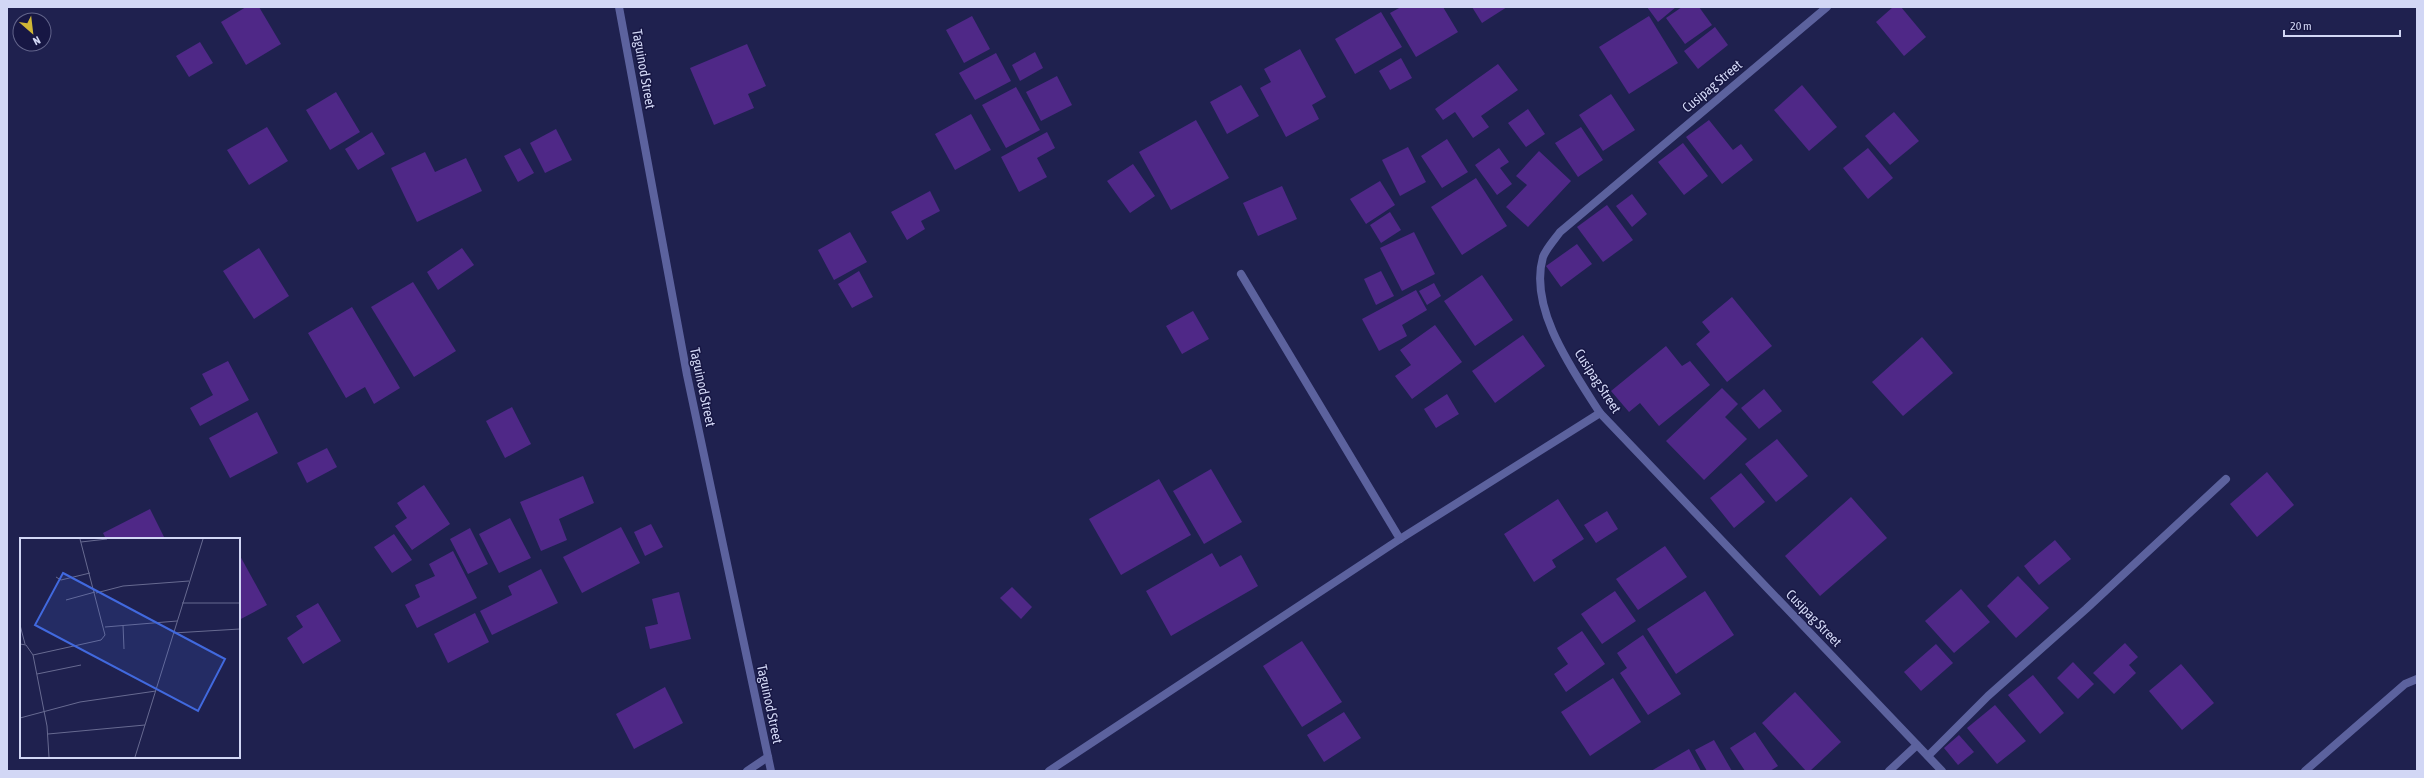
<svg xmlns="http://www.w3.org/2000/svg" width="2424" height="778" font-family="'Asap Condensed',sans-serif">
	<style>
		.building { fill: #4f2887 }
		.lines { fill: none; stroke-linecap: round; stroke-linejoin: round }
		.minor { stroke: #5c629e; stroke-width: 8 }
		.tertiary { stroke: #5c629e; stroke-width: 8 }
		.labels { text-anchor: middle; stroke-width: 3; stroke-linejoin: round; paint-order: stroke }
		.street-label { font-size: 14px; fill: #d2d7f5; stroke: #171744 }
		.inset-road { fill: none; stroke: #676a91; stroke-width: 1 }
		.view { fill: #4169de; fill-opacity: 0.15; stroke: #4169de; stroke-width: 2 }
		.inset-edge { fill: none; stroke: #d2d7f5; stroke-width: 2 }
	</style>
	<rect width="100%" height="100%" fill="#1f214f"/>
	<g class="building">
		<polygon points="246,7 259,7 281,44 246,65 221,22"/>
		<polygon points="1401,7 1443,7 1458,32 1416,57 1390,13"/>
		<polygon points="1472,7 1507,7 1482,23"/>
		<polygon points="1647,7 1676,7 1658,22"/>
		<polygon points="1682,7 1699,7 1712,25 1685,44 1666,18"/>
		<polygon points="1893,7 1901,7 1926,37 1904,56 1876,22"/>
		<polygon points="1381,12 1402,47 1355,74 1335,39"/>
		<polygon points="972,16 990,49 964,63 946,30"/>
		<polygon points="1649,16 1678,63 1629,94 1599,47"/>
		<polygon points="1715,27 1728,45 1698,69 1684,51"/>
		<polygon points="200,42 213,63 189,77 176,56"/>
		<polygon points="747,44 766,86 748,94 754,108 714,125 690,68"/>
		<polygon points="1300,49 1326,97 1312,105 1319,119 1286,137 1260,88 1271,82 1264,69"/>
		<polygon points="1035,52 1043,68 1020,81 1012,65"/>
		<polygon points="996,53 1011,81 975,100 959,73"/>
		<polygon points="1401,58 1412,78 1390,90 1379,71"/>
		<polygon points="1498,64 1518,90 1481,116 1489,127 1473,138 1455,112 1443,120 1435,109"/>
		<polygon points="1057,76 1072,105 1041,121 1026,92"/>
		<polygon points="1241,85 1259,116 1227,134 1210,102"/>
		<polygon points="1802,85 1837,127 1809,151 1774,110"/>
		<polygon points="1016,87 1040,130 1006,148 982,105"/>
		<polygon points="336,92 360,132 330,150 306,110"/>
		<polygon points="1611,94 1635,130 1603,151 1579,115"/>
		<polygon points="1528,109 1545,134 1526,147 1508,123"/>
		<polygon points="1894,112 1919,141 1890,165 1865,136"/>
		<polygon points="971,114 991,150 955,170 935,134"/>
		<polygon points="1196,120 1229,178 1171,210 1139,152"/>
		<polygon points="1709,120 1733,150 1741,144 1753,160 1722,184 1686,137"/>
		<polygon points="267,127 288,161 249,185 227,150"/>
		<polygon points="1581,127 1603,160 1578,177 1555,143"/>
		<polygon points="556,129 572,160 545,173 530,143"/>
		<polygon points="372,132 385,154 358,170 345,149"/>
		<polygon points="1047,132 1055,148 1037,158 1047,177 1019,192 1001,157"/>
		<polygon points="1447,139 1468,172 1442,188 1421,156"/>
		<polygon points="1683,143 1708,176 1684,195 1658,162"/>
		<polygon points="1408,147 1426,182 1400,196 1382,160"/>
		<polygon points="520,148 534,173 518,182 504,156"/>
		<polygon points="1499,148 1509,162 1500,168 1512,184 1497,195 1475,165"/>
		<polygon points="1868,148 1893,178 1868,199 1843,168"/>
		<polygon points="1539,151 1571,181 1528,227 1506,207 1527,185 1516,176"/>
		<polygon points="425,152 435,172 466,158 482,191 417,222 391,168"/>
		<polygon points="1133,164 1155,196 1130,213 1107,181"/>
		<polygon points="1476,178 1507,226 1462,255 1431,207"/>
		<polygon points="1380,181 1395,205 1366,224 1350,199"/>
		<polygon points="1282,186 1297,219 1258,236 1243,203"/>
		<polygon points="930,191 940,211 921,221 925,229 907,240 891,212"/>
		<polygon points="1632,194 1647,214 1632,227 1616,206"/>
		<polygon points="1607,205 1633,240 1603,262 1577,227"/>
		<polygon points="1390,212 1401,230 1381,243 1370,225"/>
		<polygon points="850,232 867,262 834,280 818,250"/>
		<polygon points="1414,232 1435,274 1402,291 1380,248"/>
		<polygon points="1577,244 1592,264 1561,287 1546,266"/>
		<polygon points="259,248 289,296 254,319 223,271"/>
		<polygon points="462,248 474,265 438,290 427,272"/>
		<polygon points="859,271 873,297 852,308 838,284"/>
		<polygon points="1381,271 1394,296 1376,305 1364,279"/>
		<polygon points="1482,275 1513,320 1475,346 1444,301"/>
		<polygon points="413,282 456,351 414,377 371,307"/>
		<polygon points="1434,283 1441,296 1427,305 1419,291"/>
		<polygon points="1416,290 1427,310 1402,325 1407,336 1379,351 1362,319"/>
		<polygon points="1732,297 1772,346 1727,382 1696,344 1710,332 1702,322"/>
		<polygon points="352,307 400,388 374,404 365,387 346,398 308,333"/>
		<polygon points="1193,311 1209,339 1182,354 1166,326"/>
		<polygon points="1435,325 1462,362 1412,399 1395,376 1411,365 1400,350"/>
		<polygon points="1523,335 1545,366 1495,403 1472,371"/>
		<polygon points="1922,337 1953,373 1903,416 1872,382"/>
		<polygon points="1666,346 1682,366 1690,361 1710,385 1659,426 1640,403 1629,412 1611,391"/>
		<polygon points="228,361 249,400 200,426 190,408 213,395 202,374"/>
		<polygon points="1722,388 1738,404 1725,417 1747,439 1704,480 1666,441"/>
		<polygon points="1764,389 1782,411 1759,429 1741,408"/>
		<polygon points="1447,394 1459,414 1436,428 1424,409"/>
		<polygon points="512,407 531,444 505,458 486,421"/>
		<polygon points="257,412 278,453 230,478 209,438"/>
		<polygon points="1777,439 1808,476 1776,502 1745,464"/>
		<polygon points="327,448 337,467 307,483 297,463"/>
		<polygon points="1211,469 1242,522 1204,544 1173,491"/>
		<polygon points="2267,472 2294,505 2257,537 2230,504"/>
		<polygon points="1741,473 1765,502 1734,528 1710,498"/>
		<polygon points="583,476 594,503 559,519 567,540 541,551 520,502"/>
		<polygon points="1159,479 1191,535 1121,575 1089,519"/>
		<polygon points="424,485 450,524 412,550 395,526 407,518 397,503"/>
		<polygon points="1851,497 1887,538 1820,596 1785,556"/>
		<polygon points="1558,499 1584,539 1552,560 1556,567 1534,582 1504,534"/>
		<polygon points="150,509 165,539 106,539 103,533"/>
		<polygon points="1607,511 1618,529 1596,543 1584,525"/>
		<polygon points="510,518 531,558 499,573 479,534"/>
		<polygon points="651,524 663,547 645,556 634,532"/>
		<polygon points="621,527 640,563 582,593 563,557"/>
		<polygon points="470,528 488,564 468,574 450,539"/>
		<polygon points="394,534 412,560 392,573 374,547"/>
		<polygon points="2055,540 2071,559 2039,585 2024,566"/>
		<polygon points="1665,546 1687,577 1638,610 1616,579"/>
		<polygon points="453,551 477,598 417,628 405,605 420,597 415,585 435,576 429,564"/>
		<polygon points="1212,553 1220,567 1241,555 1258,586 1171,636 1146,591"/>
		<polygon points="239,554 267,605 239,620"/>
		<polygon points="541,569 558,603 492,635 480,611 512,595 508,586"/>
		<polygon points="2018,576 2049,608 2016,638 1987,606"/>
		<polygon points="1012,587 1032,607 1021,619 1000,598"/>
		<polygon points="1961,589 1990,622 1954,653 1925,621"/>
		<polygon points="1615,591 1636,621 1602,644 1581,614"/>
		<polygon points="1705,591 1734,635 1676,674 1647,629"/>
		<polygon points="679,592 691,639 650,649 645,627 658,624 652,599"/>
		<polygon points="318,603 341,641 303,664 287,638 303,627 296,616"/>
		<polygon points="475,613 489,642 448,663 434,634"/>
		<polygon points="1582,631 1605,664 1566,692 1554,674 1568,664 1557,648"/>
		<polygon points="1643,635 1681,694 1648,715 1620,673 1627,668 1617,653"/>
		<polygon points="1302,641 1342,702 1302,727 1263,666"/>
		<polygon points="2125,643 2138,657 2129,665 2136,673 2114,694 2093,673"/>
		<polygon points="1936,644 1953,663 1921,691 1904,672"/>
		<polygon points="2073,662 2094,684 2078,699 2057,678"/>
		<polygon points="2181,664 2214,703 2182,730 2149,691"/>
		<polygon points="2033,675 2064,713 2040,734 2008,695"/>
		<polygon points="1613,678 1641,722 1590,756 1561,712"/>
		<polygon points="665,687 683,723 634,749 616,714"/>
		<polygon points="1795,692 1841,742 1810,771 1806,771 1762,723"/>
		<polygon points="1995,705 2026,741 1997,764 1967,728"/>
		<polygon points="1344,712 1361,738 1324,762 1307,735"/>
		<polygon points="1755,732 1778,766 1770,771 1745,771 1730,748"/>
		<polygon points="1959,735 1974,752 1958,765 1944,748"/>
		<polygon points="1714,740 1732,771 1707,771 1695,750"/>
		<polygon points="1689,749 1701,771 1651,771"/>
	</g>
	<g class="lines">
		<g class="minor">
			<path d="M1827,7l-267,225c-5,7 -14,17 -17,25 -15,52 31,115 57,156l342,358"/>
			<polyline points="1241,274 1400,539"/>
			<polyline points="1928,756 1988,696 2086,609 2226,479"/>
			<polyline points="747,771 768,757"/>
			<polyline points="1049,771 1400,539 1600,413"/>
			<polyline points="1889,771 1917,745"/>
			<polyline points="2305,771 2405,684 2417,679"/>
		</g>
		<polyline class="tertiary" points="619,7 687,375 771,771"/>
	</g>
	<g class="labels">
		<g class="street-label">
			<text transform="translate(644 69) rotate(80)" y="5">Taguinod Street</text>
			<text transform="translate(1712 86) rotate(-40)" y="5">Cusipag Street</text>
			<text transform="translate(1598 381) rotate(57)" y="5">Cusipag Street</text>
			<text transform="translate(703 387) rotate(78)" y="5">Taguinod Street</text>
			<text transform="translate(1814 618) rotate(46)" y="5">Cusipag Street</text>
			<text transform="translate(770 704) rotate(78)" y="5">Taguinod Street</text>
		</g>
	</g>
	<g transform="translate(20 538)">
		<rect width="220" height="220" fill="#1f214f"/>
		<path class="inset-road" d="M61,4l26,-3M36,39l5,3 29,-7M76,55l27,-7 66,-5M46,62l29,-8M162,65h58M0,87l5,19M103,87l1,24M85,89l72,-6M153,95l67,-4M0,106l6,1 7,10M17,136l44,-9M0,180l60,-16 76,-11M28,196l97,-9M29,219l-2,-31 -14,-71 68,-15 4,-5 -25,-96M115,219l68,-218"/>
		<path class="view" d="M43,35l162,86 -27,52 -163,-86z"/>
		<rect width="220" height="220" class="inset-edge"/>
	</g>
	<rect width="2424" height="778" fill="none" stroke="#d2d7f5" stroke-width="16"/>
	<g transform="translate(32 32) rotate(152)"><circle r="19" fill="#171744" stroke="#62648b"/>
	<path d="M0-3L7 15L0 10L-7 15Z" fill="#d0b736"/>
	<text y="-6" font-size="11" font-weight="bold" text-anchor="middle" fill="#d2d7f5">N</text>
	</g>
	<path d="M2284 30v6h116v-6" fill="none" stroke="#d2d7f5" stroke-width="2"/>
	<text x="2290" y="30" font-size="12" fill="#d2d7f5" stroke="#171744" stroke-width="3" paint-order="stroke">20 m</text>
</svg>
